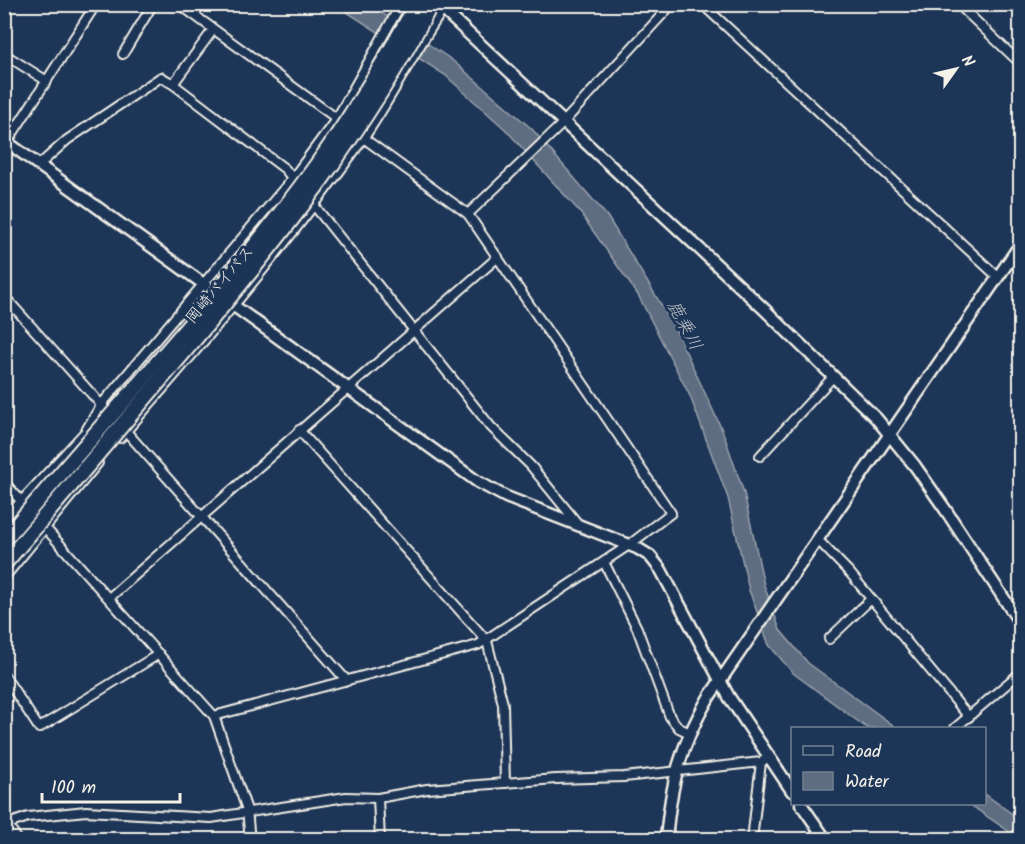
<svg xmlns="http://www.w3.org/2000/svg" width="1025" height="844" font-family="Kalam,'Klee One',sans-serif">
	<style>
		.water { fill: #5e6d82; stroke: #9aa2ab; stroke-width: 1.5 }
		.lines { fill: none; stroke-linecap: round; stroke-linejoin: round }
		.street-casing { stroke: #f4f1e8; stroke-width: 12 }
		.secondary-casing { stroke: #f4f1e8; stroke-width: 15 }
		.street { stroke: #1d3557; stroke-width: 8 }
		.secondary { stroke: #1d3557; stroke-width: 10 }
		.highway-bridge-casing { stroke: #f4f1e8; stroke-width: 18; stroke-linecap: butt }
		.highway-bridge { stroke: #1d3557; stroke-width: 14 }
		.labels { text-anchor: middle; stroke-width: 6; stroke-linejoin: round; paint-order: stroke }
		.street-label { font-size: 16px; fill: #f4f1e8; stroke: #1d3557 }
		.water-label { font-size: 18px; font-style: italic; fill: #c0c3c4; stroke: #1d3557 }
	</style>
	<rect width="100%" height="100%" fill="#1d3557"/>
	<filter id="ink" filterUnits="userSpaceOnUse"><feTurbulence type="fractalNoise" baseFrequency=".0167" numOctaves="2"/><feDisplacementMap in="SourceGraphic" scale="12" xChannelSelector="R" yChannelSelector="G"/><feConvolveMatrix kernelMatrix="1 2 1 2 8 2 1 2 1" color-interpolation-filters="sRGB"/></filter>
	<g filter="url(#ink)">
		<g class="water">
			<polygon points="336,5 370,5 452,60 532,129 607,216 673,324 723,432 744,493 764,585 780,630 808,663 897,728 867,728 793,673 769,645 749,590 728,498 690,396 638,295 579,211 506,130 445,75"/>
			<polygon points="985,794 1020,820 1020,839 969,804 984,804"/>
		</g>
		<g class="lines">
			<g class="street-casing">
				<g id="street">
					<polyline points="179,4 468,214 671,513 629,545 478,645 214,716"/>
					<polyline points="702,4 998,277"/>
					<polyline points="958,4 1020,63"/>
					<polyline points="4,54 47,81"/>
					<polyline points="123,54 153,4"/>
					<polyline points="173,84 213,30"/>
					<polyline points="6,144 96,4"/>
					<polyline points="39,165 67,140 161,77 173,84 285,169 491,427 531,466 578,524"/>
					<polyline points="468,214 560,126 672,4"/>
					<polyline points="4,296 113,418"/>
					<polyline points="124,429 347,681"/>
					<polyline points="299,430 487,641 503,704 505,783"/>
					<path d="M120,438c84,-96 168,-194 243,-299 30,-43 53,-92 84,-135"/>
					<polyline points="760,456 833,377"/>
					<polyline points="4,482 214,716 247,810 250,840"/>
					<polyline points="4,520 85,432 101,405 292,179 337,118 401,4"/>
					<polyline points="817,539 850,573 969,717"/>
					<polyline points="604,562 637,628 670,717 679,728 690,733"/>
					<polyline points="4,578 98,463"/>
					<polyline points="109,598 498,257"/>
					<polyline points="829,639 871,599"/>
					<polyline points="4,675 39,728 159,654"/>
					<polyline points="955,728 1020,673"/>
					<polyline points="378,798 380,840"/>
					<polyline points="4,819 18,840"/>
					<polyline points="8,824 28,817 86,811 211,818 346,797 378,798 427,789 556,779 624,777 761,762 769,757"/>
					<polyline points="752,840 761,762"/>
				</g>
			</g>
			<g class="secondary-casing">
				<g id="secondary">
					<polyline points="437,4 764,309 876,418 915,466 945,509 1020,623"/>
					<polyline points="4,140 478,482 506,497 637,548 650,556 661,570 729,697 792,791"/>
					<polyline points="801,804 826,840"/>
					<path d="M666,840c5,-57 14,-94 43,-143l311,-452"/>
				</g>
			</g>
			<use href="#street" class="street"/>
			<use href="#secondary" class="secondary"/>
			<g class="highway-bridge-casing">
				<g id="highway-bridge">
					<path d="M4,540c103,-123 214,-240 309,-370 39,-53 72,-109 104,-166"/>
					<path d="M4,564c60,-70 120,-141 180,-212 92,-109 181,-220 247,-348"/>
				</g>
			</g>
			<use href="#highway-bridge" class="highway-bridge"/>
		</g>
	</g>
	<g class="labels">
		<g class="street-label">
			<text transform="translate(219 284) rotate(-50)" y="6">岡崎バイパス</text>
		</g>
		<g class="water-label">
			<text transform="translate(685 325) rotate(62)" y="6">鹿乗川</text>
		</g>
	</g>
	<rect width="1025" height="844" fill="none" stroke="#1d3557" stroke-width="24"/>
	<rect x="12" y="12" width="1001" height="820" fill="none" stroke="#f4f1e8" stroke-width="2" filter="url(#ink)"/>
	<rect x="791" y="727" width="195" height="78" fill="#1d3557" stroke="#738091" stroke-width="1.5"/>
	<rect x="803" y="746" width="30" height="9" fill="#1d3557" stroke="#738091" stroke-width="1.5"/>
	<text x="845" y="757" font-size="18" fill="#f4f1e8">Road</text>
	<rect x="803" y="772" width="30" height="18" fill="#5e6d82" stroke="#738091" stroke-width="1.5"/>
	<text x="845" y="787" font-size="18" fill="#f4f1e8">Water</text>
	<g transform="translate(956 69) rotate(56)" stroke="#1d3557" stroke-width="4.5" paint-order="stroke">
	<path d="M0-4.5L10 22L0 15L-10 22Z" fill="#f4f1e8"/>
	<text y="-9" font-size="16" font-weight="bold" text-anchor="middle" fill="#f4f1e8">N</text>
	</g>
	<path d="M42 793v9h138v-9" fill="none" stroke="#f4f1e8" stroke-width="3"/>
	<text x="51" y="793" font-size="18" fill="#f4f1e8" stroke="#1d3557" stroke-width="4.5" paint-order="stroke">100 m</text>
</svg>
